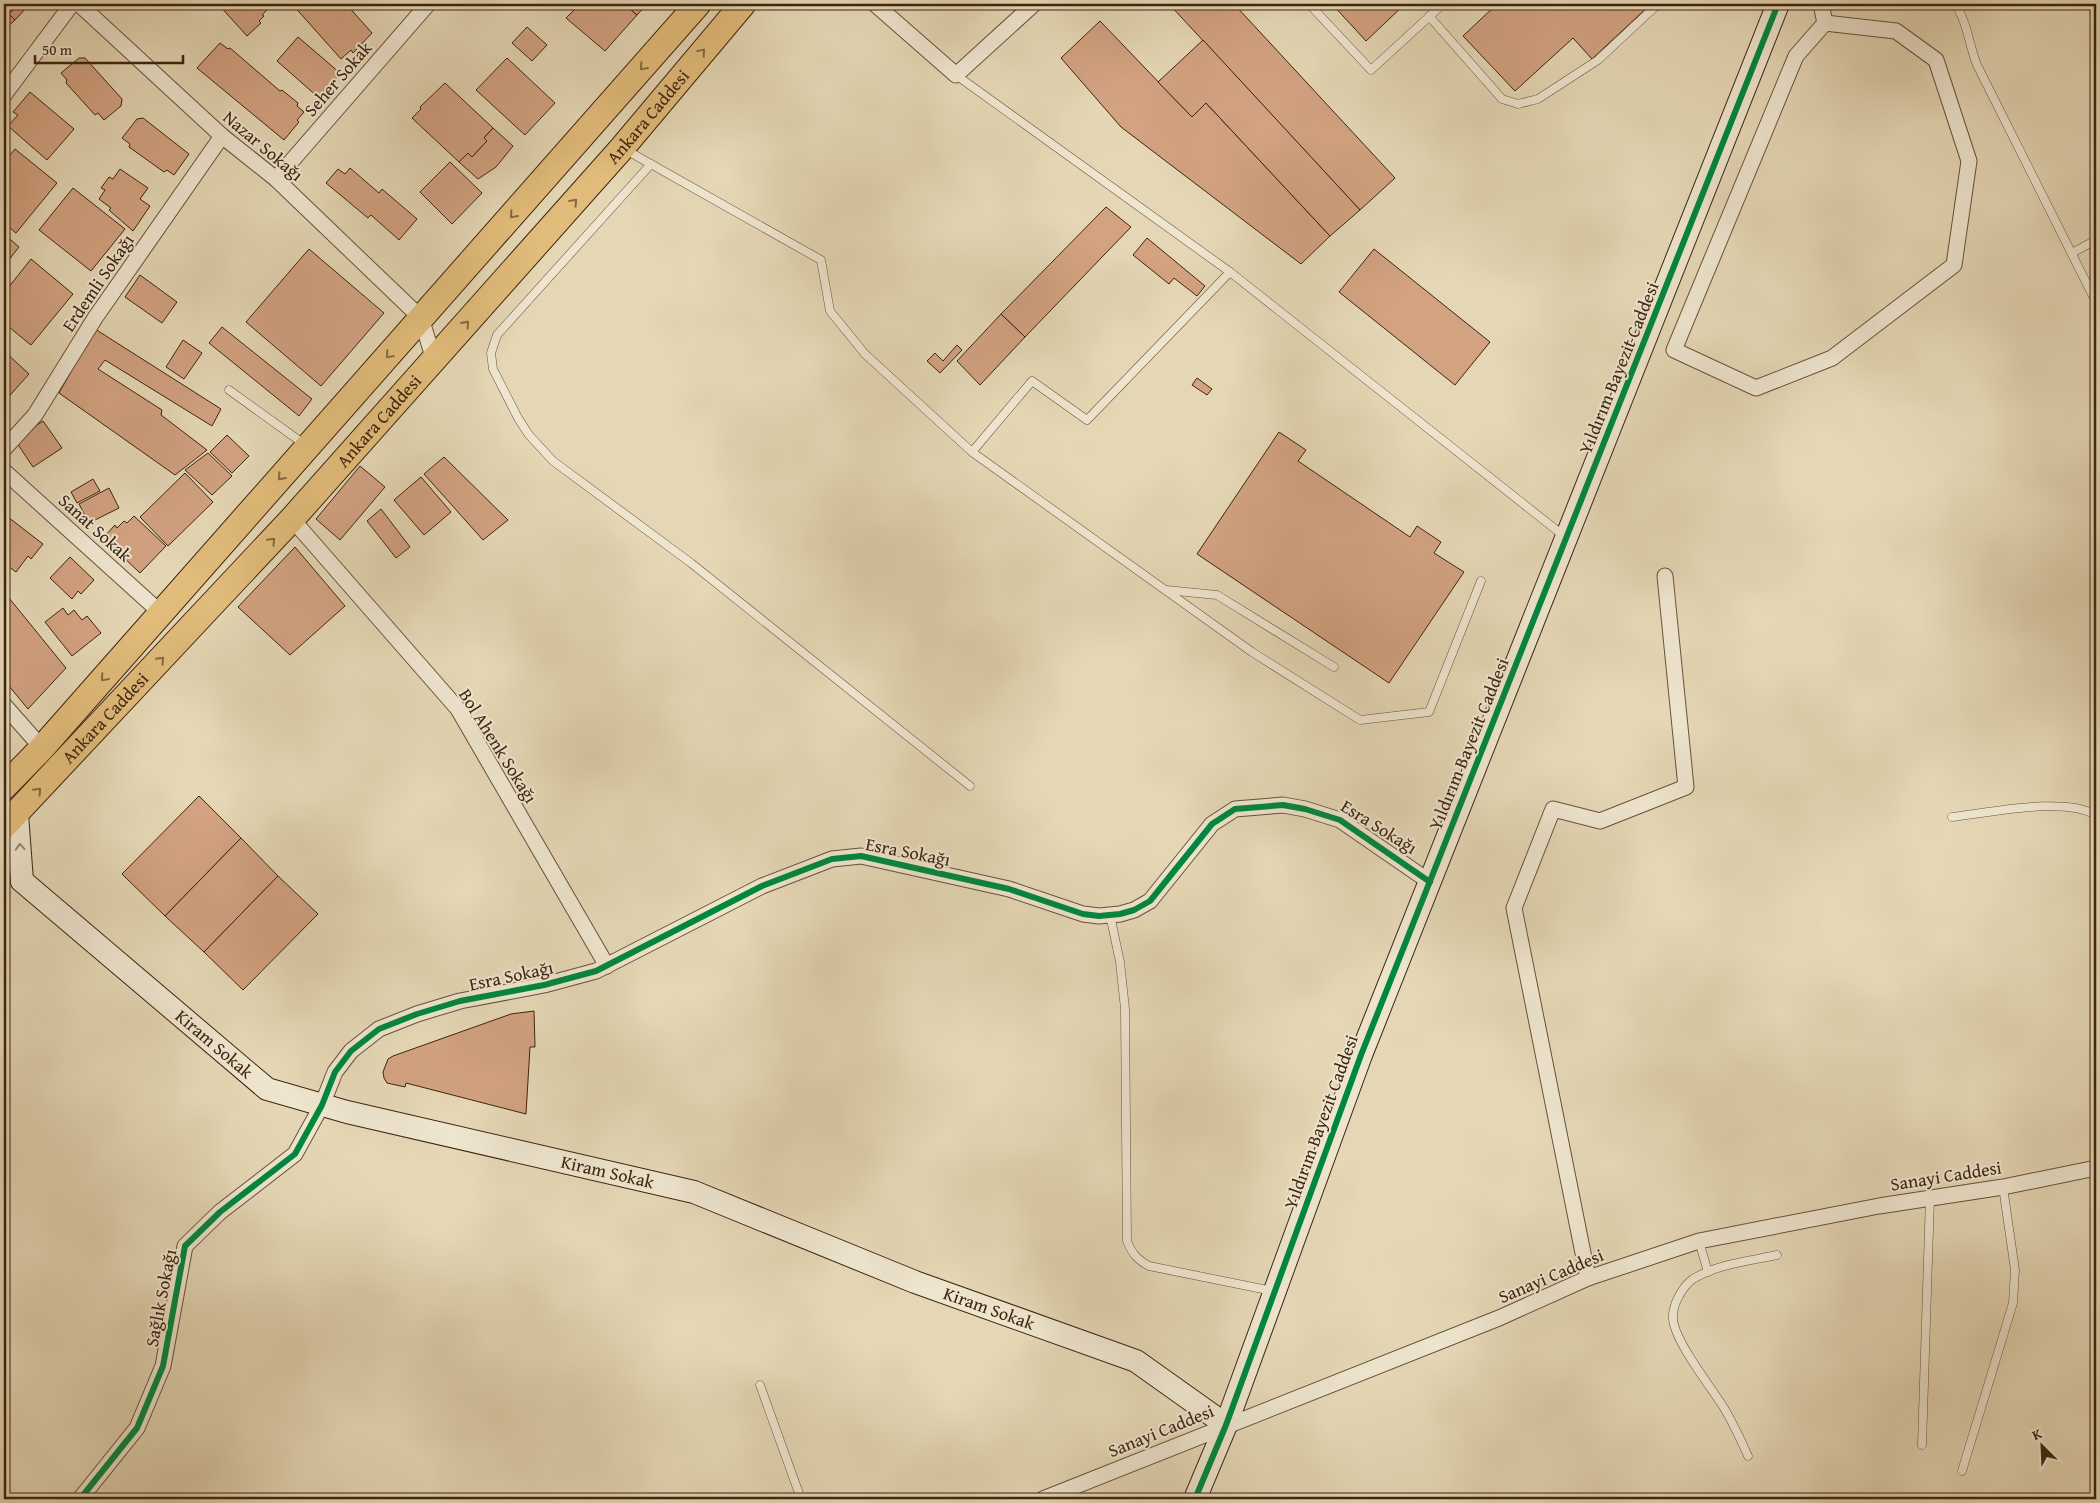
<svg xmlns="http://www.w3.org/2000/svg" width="2100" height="1503" font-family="'Gentium Book Plus',serif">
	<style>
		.building { fill: #d2a281; stroke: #3e240f }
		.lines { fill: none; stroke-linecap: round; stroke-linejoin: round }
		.lane-casing { stroke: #685138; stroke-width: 9 }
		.street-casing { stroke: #685138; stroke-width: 17 }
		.secondary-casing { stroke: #3e240f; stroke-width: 24 }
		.primary-casing { stroke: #3e240f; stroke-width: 27 }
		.lane { stroke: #eee5cf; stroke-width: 8 }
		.street { stroke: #eee5cf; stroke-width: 15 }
		.secondary { stroke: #eee5cf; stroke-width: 22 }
		.primary { stroke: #e2bc7a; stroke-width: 25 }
		.cycleway-casing { stroke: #eee5cf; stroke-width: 9 }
		.cycleway { stroke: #00873e; stroke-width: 6 }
		.oneway { stroke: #88683f }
		.oneway2 { stroke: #96846f }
		.labels { text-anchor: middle; stroke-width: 4; stroke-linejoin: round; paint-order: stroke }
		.street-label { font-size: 18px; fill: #3e240f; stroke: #eee5cf }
	</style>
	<rect width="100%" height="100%" fill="#e5d7b5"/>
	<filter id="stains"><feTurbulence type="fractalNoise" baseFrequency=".004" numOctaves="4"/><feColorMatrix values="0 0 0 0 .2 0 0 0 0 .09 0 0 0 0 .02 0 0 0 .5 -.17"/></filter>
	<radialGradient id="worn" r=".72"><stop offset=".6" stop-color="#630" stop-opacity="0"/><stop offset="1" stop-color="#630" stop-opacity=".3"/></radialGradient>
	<g class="building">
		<polygon points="4,4 13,4 16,7 9,14 15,20 4,30"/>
		<polygon points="13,4 24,4 27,7 15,20 9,14 16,7"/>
		<polygon points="218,4 265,4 269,8 262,15 264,16 259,21 261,23 247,36"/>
		<polygon points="292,4 346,4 372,33 353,53 351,50 341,59"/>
		<polygon points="580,4 624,4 637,15 605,51 566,18"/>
		<polygon points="624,4 647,4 637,15"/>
		<polygon points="1169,4 1234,4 1395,178 1360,210"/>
		<polygon points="1332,4 1405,4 1366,41"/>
		<polygon points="1497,4 1651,4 1592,59 1573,38 1515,91 1463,36"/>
		<polygon points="1100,21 1192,117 1206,103 1330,236 1301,264 1121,127 1061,58"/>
		<polygon points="527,27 547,45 532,61 512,43"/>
		<polygon points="298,37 340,73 319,98 277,61"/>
		<polygon points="1203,40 1360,210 1330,236 1206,103 1192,117 1158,82"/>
		<polygon points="220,43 228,49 230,48 280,91 282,90 298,103 297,106 304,112 297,120 299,122 284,140 197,68"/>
		<polygon points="79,58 85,58 122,99 121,106 104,120 98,113 95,115 66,83 67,80 61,73"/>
		<polygon points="507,58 555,103 525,135 476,90"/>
		<polygon points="445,83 493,128 484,138 487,141 472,157 468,153 459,162 412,118 421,109 420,107"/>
		<polygon points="30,92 74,129 47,160 8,126 18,115 13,112"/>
		<polygon points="143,118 189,154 174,175 167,170 164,172 129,147 130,144 122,138 137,119"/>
		<polygon points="493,128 513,146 496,167 478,179 459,162 468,153 472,157 487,141 484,138"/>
		<polygon points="15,149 57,183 16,233 4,223 4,162"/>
		<polygon points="450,162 482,193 452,224 420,192"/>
		<polygon points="350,168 379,193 382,189 417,219 399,240 371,215 368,218 326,183 338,169 345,174"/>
		<polygon points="120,169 148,188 140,199 150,206 133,231 109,210 111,208 99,199 105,190 101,188 109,177 113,179"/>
		<polygon points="73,188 125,229 91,271 39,230"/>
		<polygon points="1106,207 1131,227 1025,337 1001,314"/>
		<polygon points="4,234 19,247 4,266"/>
		<polygon points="1147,238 1205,286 1197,296 1174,278 1169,284 1133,255"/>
		<polygon points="309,249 384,313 321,386 246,322"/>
		<polygon points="1374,249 1490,342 1455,385 1339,292"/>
		<polygon points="31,259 73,294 31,345 4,323 4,293"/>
		<polygon points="140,275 177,302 162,323 125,297"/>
		<polygon points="1001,314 1025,337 980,385 957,361"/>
		<polygon points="222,327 312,399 299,416 209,343"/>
		<polygon points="95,329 221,409 212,426 105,360 98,369 162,410 161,415 207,450 175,475 59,393"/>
		<polygon points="183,340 202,353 184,379 166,367"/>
		<polygon points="957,345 962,350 940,373 927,361 935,353 943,361"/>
		<polygon points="4,351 29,374 4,402"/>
		<polygon points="1197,378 1212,389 1207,395 1192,385"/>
		<polygon points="43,421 62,448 33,467 15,440"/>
		<polygon points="1279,432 1306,450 1298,461 1410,537 1417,526 1441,542 1434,553 1464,572 1389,683 1197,554"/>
		<polygon points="227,435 249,456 232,473 210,452"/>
		<polygon points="208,453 232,476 212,495 185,470"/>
		<polygon points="444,457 508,520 483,540 424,474"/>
		<polygon points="360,466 385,487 340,540 316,519"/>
		<polygon points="185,473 213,502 168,546 140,517"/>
		<polygon points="421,477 451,512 424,535 394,500"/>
		<polygon points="93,479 100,491 77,503 71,492"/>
		<polygon points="109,488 119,508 89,523 79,504"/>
		<polygon points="381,509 410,547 396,558 367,521"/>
		<polygon points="4,514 43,544 31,559 28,556 16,572 4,563"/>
		<polygon points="134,516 166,546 140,573 103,538 115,525 117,528 124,521 127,523"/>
		<polygon points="295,547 345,606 290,655 238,607"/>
		<polygon points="70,557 94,580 81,594 78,591 72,599 50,578"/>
		<polygon points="9,598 66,668 28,709 4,680 4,602"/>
		<polygon points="63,608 68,615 74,610 82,620 87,616 101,633 72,656 45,622"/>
		<polygon points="199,796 241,838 165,916 122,874"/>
		<polygon points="241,838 278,876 204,952 165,916"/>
		<polygon points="278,876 318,914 243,990 204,952"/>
		<polygon points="534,1011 535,1047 530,1047 526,1114 406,1083 405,1087 387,1083 384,1078 383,1072 388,1059 393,1056 511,1014"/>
	</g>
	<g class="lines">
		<g class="lane-casing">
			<g id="lane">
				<polyline points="1309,4 1371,70 1443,4"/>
				<path d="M1955,4c12,17 14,41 22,61l119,237"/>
				<polyline points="1429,16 1502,99 1518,104 1538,99 1598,60 1658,4"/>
				<polyline points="956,75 1230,272 1564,536"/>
				<polyline points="626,150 821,260 830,311 865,354 972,452 1252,652 1360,720 1429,712 1481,581"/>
				<polyline points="651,164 497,335 491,353 493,369 518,418 529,435 553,461 691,563 970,786"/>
				<polyline points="2072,253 2096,240"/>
				<polyline points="229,390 304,444"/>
				<polyline points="972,452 1032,381 1087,420 1230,272"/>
				<polyline points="1166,590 1217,595 1334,667"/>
				<path d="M1952,817c38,-4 112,-21 144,-2"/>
				<path d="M1110,915l10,47 5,47 2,232c5,13 11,19 22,25l124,25"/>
				<polyline points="1699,1241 1708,1272"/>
				<polyline points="760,1385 801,1499"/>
				<polyline points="1922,1445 1930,1198"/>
				<path d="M1748,1456c-7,-16 -15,-33 -24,-48 -13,-21 -49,-66 -51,-89 -1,-14 9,-32 20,-40 25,-15 56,-18 84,-24"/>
				<polyline points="1962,1471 2013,1303 2015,1270 2003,1187"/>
			</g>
		</g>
		<g class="street-casing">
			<g id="street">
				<polyline points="79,4 222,136 276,179 421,318 434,360"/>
				<polyline points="875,4 956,75 1034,4"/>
				<polyline points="1821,4 1825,23"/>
				<polygon points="1825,23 1896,31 1936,60 1969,161 1954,265 1832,358 1756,388 1674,350 1796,56"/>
				<polyline points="4,95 72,4"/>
				<polyline points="276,179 428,4"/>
				<polyline points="4,449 35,415 95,318 222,136"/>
				<polyline points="4,471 161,613"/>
				<polyline points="292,519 458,709 607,966"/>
				<polyline points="4,705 42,748"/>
				<polyline points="1588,1278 1514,908 1553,809 1600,821 1686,787 1665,576"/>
				<polyline points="80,1499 137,1428 163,1366 185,1246 220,1212 295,1154 322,1105 335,1072 351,1051 379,1029 417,1014 460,1001 544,985 596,971 762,886 832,859 861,856 1009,889 1083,914 1099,916 1120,914 1134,910 1150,901 1212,824 1235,809 1283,805 1305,809 1340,820 1430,882"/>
				<polyline points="1043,1499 1499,1318 1588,1278 1699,1241 1879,1206 2003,1187 2096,1168"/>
			</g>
		</g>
		<g class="secondary-casing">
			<g id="secondary">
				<polyline points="17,814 22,881"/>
				<path id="s1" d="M22,881l245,208 80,23 347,80 221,90 221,79 90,64"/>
				<polyline points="1195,1499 1226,1425 1361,1055 1778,4"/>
			</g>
		</g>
		<g class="primary-casing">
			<g id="primary">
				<polyline points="4,787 42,748 698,4"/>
				<path id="s2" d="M4,826l288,-307 330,-371 121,-144"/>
			</g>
		</g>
		<use href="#lane" class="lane"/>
		<use href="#street" class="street"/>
		<use href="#secondary" class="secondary"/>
		<use href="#primary" class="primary"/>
		<g class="cycleway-casing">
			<g id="cycleway">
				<polyline points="80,1499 137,1428 163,1366 185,1246 220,1212 295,1154 322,1105 335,1072 351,1051 379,1029 417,1014 460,1001 544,985 596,971 762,886 832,859 861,856 1009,889 1083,914 1099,916 1120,914 1134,910 1150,901 1212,824 1235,809 1283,805 1305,809 1340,820 1430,882"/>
				<polyline points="1195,1499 1226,1425 1361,1055 1778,4"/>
			</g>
		</g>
		<use href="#cycleway" class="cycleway"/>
	</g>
	<defs><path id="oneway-chevron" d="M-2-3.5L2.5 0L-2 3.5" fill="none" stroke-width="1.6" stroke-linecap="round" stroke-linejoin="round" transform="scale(1.25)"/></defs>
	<g class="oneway">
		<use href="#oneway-chevron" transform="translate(702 52) rotate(-50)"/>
		<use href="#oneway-chevron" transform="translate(643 67) rotate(131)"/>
		<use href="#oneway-chevron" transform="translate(574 202) rotate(-48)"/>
		<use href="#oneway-chevron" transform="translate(513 215) rotate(131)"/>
		<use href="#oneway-chevron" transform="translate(466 324) rotate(-48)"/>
		<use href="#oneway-chevron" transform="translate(389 355) rotate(131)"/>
		<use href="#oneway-chevron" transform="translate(281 477) rotate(132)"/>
		<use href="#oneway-chevron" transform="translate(272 541) rotate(-47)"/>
		<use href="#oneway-chevron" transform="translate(161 660) rotate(-47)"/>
		<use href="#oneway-chevron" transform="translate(104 678) rotate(131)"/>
		<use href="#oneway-chevron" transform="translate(38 791) rotate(-47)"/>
	</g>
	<use class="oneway2" href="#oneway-chevron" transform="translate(20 847) rotate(-94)"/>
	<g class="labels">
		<g class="street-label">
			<text transform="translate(338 79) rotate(-49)" y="6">Seher Sokak</text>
			<text dy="6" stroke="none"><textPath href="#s2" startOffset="958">Ankara Caddesi</textPath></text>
			<text transform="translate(263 146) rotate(40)" y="6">Nazar Sokağı</text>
			<text transform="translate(98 283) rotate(-56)" y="6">Erdemli Sokağı</text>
			<text transform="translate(1619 368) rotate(-68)" y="6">Yıldırım Bayezit Caddesi</text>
			<text dy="6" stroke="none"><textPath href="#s2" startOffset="552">Ankara Caddesi</textPath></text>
			<text transform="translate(95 528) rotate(42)" y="6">Sanat Sokak</text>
			<text dy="6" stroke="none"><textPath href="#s2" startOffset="148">Ankara Caddesi</textPath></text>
			<text transform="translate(1469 744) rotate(-68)" y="6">Yıldırım Bayezit Caddesi</text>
			<text transform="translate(498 746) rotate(58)" y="6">Bol Ahenk Sokağı</text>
			<text transform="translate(1379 827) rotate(32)" y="6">Esra Sokağı</text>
			<text transform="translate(908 852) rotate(11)" y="6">Esra Sokağı</text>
			<text transform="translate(511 976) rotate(-12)" y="6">Esra Sokağı</text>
			<text dy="6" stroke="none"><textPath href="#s1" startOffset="252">Kiram Sokak</textPath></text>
			<text transform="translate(1321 1122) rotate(-70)" y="6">Yıldırım Bayezit Caddesi</text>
			<text dy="6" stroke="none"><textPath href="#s1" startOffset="672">Kiram Sokak</textPath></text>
			<text transform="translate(1946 1176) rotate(-9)" y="6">Sanayi Caddesi</text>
			<text transform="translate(1551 1276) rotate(-23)" y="6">Sanayi Caddesi</text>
			<text transform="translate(161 1298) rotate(-79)" y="6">Sağlık Sokağı</text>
			<text dy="6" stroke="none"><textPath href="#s1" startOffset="1078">Kiram Sokak</textPath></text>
			<text transform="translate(1161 1431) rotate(-22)" y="6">Sanayi Caddesi</text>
		</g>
	</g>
	<rect width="2100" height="1503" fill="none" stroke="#e5d7b5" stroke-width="20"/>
	<rect x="5" y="5" width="2090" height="1493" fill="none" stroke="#3e240f" stroke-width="2.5"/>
	<rect x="10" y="10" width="2080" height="1483" fill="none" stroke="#3e240f"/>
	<g transform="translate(2042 1446) rotate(336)" stroke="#eee5cf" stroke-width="4" paint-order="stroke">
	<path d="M0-4L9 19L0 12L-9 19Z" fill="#3e240f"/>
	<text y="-8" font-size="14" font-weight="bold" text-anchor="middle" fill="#3e240f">K</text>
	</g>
	<path d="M35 55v8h148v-8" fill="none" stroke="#3e240f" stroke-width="2.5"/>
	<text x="42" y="55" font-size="15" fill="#3e240f" stroke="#eee5cf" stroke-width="4" paint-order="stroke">50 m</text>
	<rect width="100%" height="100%" filter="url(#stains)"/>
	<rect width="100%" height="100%" fill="url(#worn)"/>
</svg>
